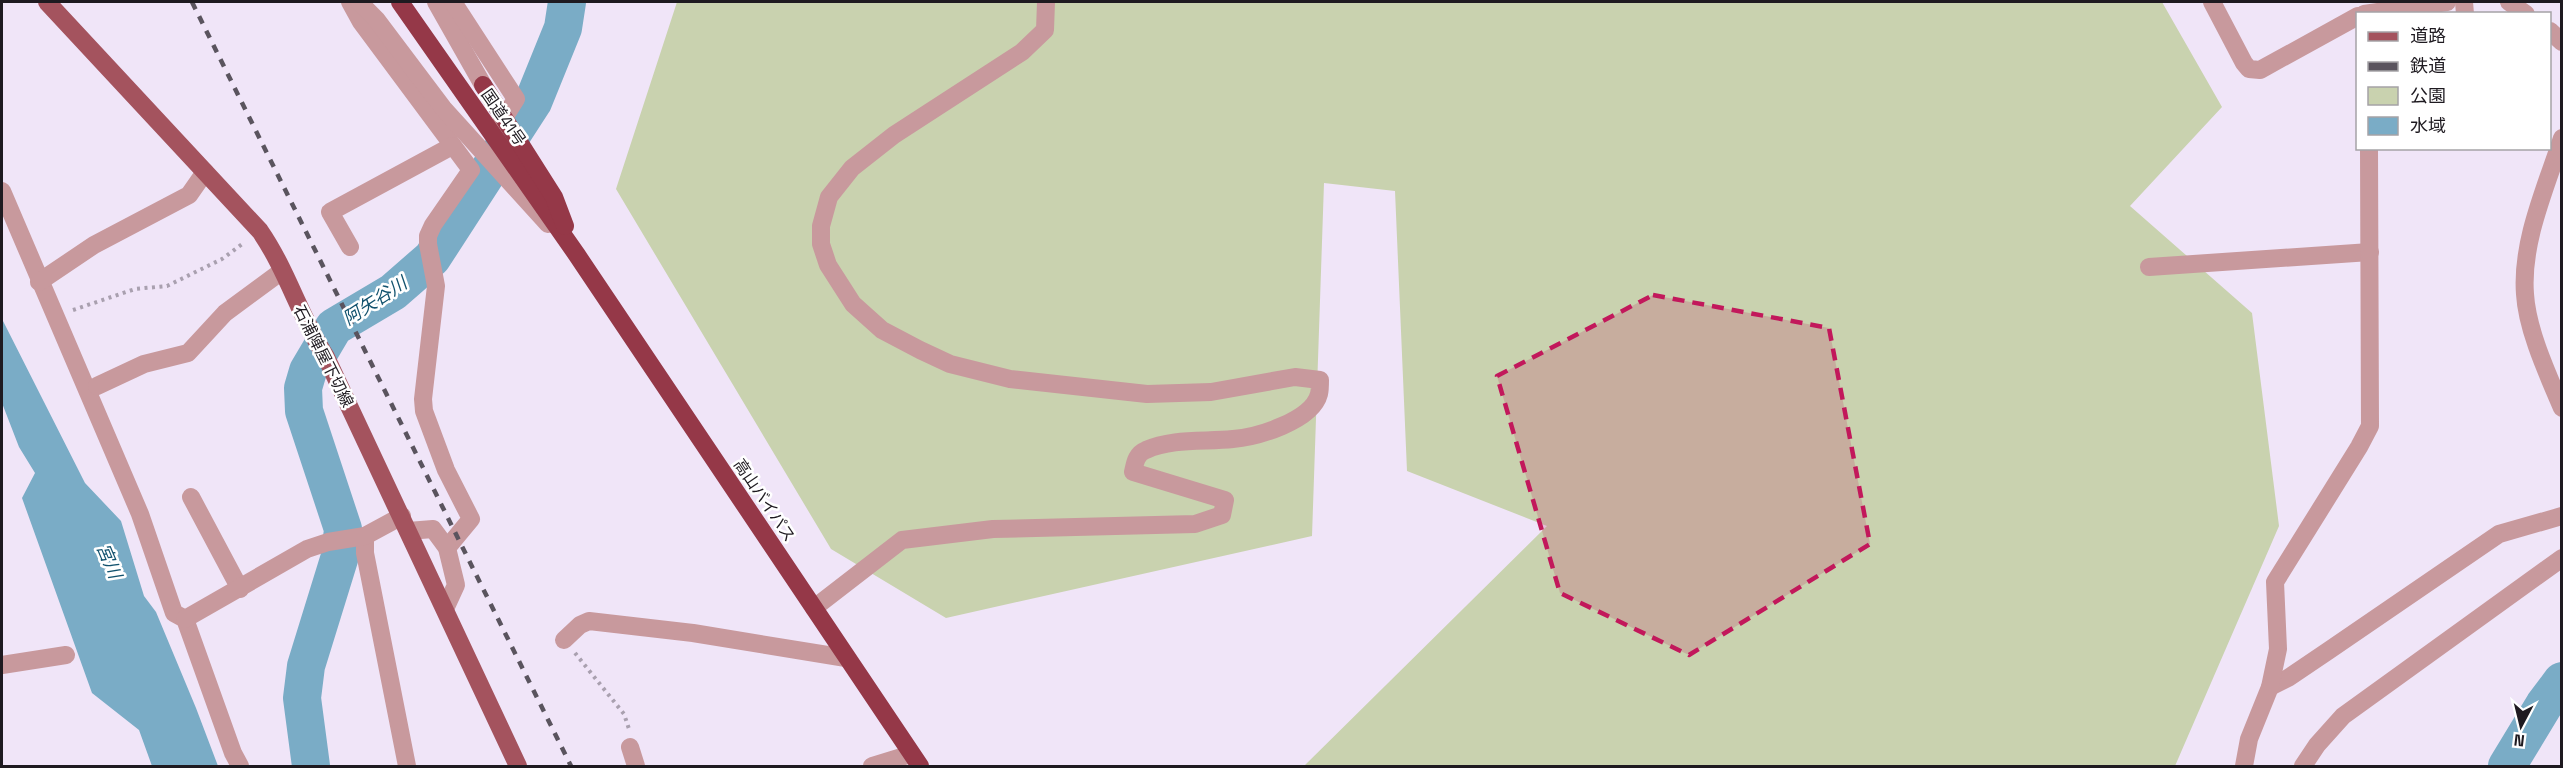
<svg xmlns="http://www.w3.org/2000/svg" width="2563" height="768" font-family="'Space Grotesk','Noto Sans JP',sans-serif">
	<style>
		.green { fill: #c9d2af }
		.water { fill: #7aacc6 }
		.lines { fill: none; stroke-linecap: round; stroke-linejoin: round }
		.river { stroke: #7aacc6; stroke-width: 38 }
		.path { stroke: #a9a0af; stroke-width: 4; stroke-dasharray: 3 4.5; stroke-linecap: butt }
		.minor { stroke: #c8999d; stroke-width: 18 }
		.major { stroke: #a4535e; stroke-width: 18 }
		.highway { stroke: #953848; stroke-width: 18 }
		.rail { stroke: #5a545e; stroke-width: 4.5; stroke-dasharray: 8 8; stroke-linecap: butt }
		.marked { fill: #c2185b; fill-opacity: 0.2; stroke: #c2185b; stroke-width: 4.5; stroke-dasharray: 12 8; stroke-linejoin: round }
		.labels { text-anchor: middle; stroke-width: 5; stroke-linejoin: round; paint-order: stroke }
		.street-label { font-size: 16px; fill: #1e1a20; stroke: #fff }
		.water-label { font-size: 18px; font-style: italic; fill: #12526e; stroke: #fff }
	</style>
	<rect width="100%" height="100%" fill="#f0e5f8"/>
	<polygon class="green" points="677,2 2162,2 2222,107 2130,206 2252,313 2279,526 2175,766 1304,766 1547,526 1407,471 1395,191 1324,183 1312,536 946,618 831,549 616,189"/>
	<polygon class="water" points="2,319 85,483 121,521 144,596 156,612 196,708 218,766 152,766 139,730 92,693 22,498 35,473 19,447 2,403"/>
	<g class="lines">
		<g class="river">
			<polyline points="311,766 302,698 306,666 340,556 343,529 304,411 303,388 308,371 334,327 393,292 432,258 533,102 563,28 567,2"/>
			<polyline points="2507,766 2544,705 2562,681"/>
		</g>
		<g class="path">
			<polyline points="73,310 135,289 167,286 222,259 245,242"/>
			<polyline points="575,653 624,714 629,729"/>
		</g>
		<g class="minor">
			<polyline points="350,2 361,22 471,170 433,225 428,236 428,244 436,286 423,399 424,411 446,470 471,519 447,548"/>
			<polyline points="359,2 376,19 443,108 548,224"/>
			<polyline points="436,2 483,85"/>
			<polyline points="453,2 516,99 497,129"/>
			<polyline points="2212,2 2244,63 2249,69 2260,70 2358,16"/>
			<polyline points="2464,2 2465,14"/>
			<polyline points="2509,2 2526,14"/>
			<polyline points="2364,14 2447,2"/>
			<polyline points="2550,31 2562,42"/>
			<path d="M2562,138c-16,49 -41,104 -37,156 2,36 23,81 37,114"/>
			<polyline points="2,191 140,514 174,613 185,619 233,753 240,766"/>
			<polyline points="350,247 330,212 452,146"/>
			<polyline points="2149,267 2370,252"/>
			<polyline points="39,282 94,245 189,195 205,172"/>
			<polyline points="97,386 144,364 188,353 225,313 282,271"/>
			<polyline points="191,497 240,589"/>
			<polyline points="408,531 433,529 447,548 456,585 445,609"/>
			<polyline points="365,536 365,553 407,766"/>
			<path d="M814,608l88,-68 91,-11 202,-5 27,-9 3,-15 -92,-28c2,-9 3,-18 13,-22 26,-12 59,-8 87,-11 24,-2 79,-18 86,-45 1,-4 1,-10 1,-14l-25,-3 -84,15 -64,2 -137,-15 -60,-15 -30,-14 -38,-20 -29,-26 -25,-39 -7,-21v-18l8,-29 23,-29 42,-33 128,-83 23,-22 1,-28"/>
			<polyline points="185,619 307,549 328,542 365,536 402,516"/>
			<polyline points="564,640 580,625 589,621 693,633 846,658"/>
			<polyline points="2,665 66,655"/>
			<polyline points="2270,687 2288,678 2328,651 2499,534 2562,516"/>
			<polyline points="630,747 636,766"/>
			<polyline points="872,766 911,754"/>
			<polyline points="2244,766 2249,739 2270,687 2278,649 2275,582 2359,447 2370,426 2369,148"/>
			<polyline points="2303,766 2317,745 2343,716 2562,558"/>
		</g>
		<path class="major" d="M47,2l213,229c27,39 40,86 66,126l192,409"/>
		<g class="highway">
			<polyline points="400,2 577,255 920,766"/>
			<polyline points="483,85 554,197 565,226"/>
		</g>
		<polyline class="rail" points="192,2 571,766"/>
	</g>
	<path class="marked" d="M1653,295l176,33 41,216 -181,111 -129,-62 -63,-217z"/>
	<g class="labels">
		<g class="street-label">
			<text transform="translate(504 117) rotate(55)" y="6">国道41号</text>
			<text transform="translate(324 356) rotate(63)" y="6">石浦陣屋下切線</text>
			<text transform="translate(765 500) rotate(56)" y="6">高山バイパス</text>
		</g>
		<g class="water-label">
			<text transform="translate(375 301) rotate(-33)" y="6">阿矢谷川</text>
			<text transform="translate(109 561) rotate(67)" y="6">宮川</text>
		</g>
	</g>
	<rect width="2563" height="768" fill="none" stroke="#1e1a20" stroke-width="6"/>
	<rect x="2356" y="12" width="195" height="138" fill="#ffffff" stroke="#a5a3a6" stroke-width="1.5"/>
	<rect x="2368" y="32" width="30" height="9" fill="#a4535e" stroke="#a5a3a6" stroke-width="1.5"/>
	<text x="2410" y="42" font-size="18" fill="#1e1a20">道路</text>
	<rect x="2368" y="62" width="30" height="9" fill="#5a545e" stroke="#a5a3a6" stroke-width="1.5"/>
	<text x="2410" y="72" font-size="18" fill="#1e1a20">鉄道</text>
	<rect x="2368" y="87" width="30" height="18" fill="#c9d2af" stroke="#a5a3a6" stroke-width="1.5"/>
	<text x="2410" y="102" font-size="18" fill="#1e1a20">公園</text>
	<rect x="2368" y="117" width="30" height="18" fill="#7aacc6" stroke="#a5a3a6" stroke-width="1.5"/>
	<text x="2410" y="132" font-size="18" fill="#1e1a20">水域</text>
	<g transform="translate(2521 726) rotate(187)" stroke="#ffffff" stroke-width="4.5" paint-order="stroke">
	<path d="M0-4.5L10 22L0 15L-10 22Z" fill="#1e1a20"/>
	<text y="-9" font-size="16" font-weight="bold" text-anchor="middle" fill="#1e1a20">N</text>
	</g>
</svg>
